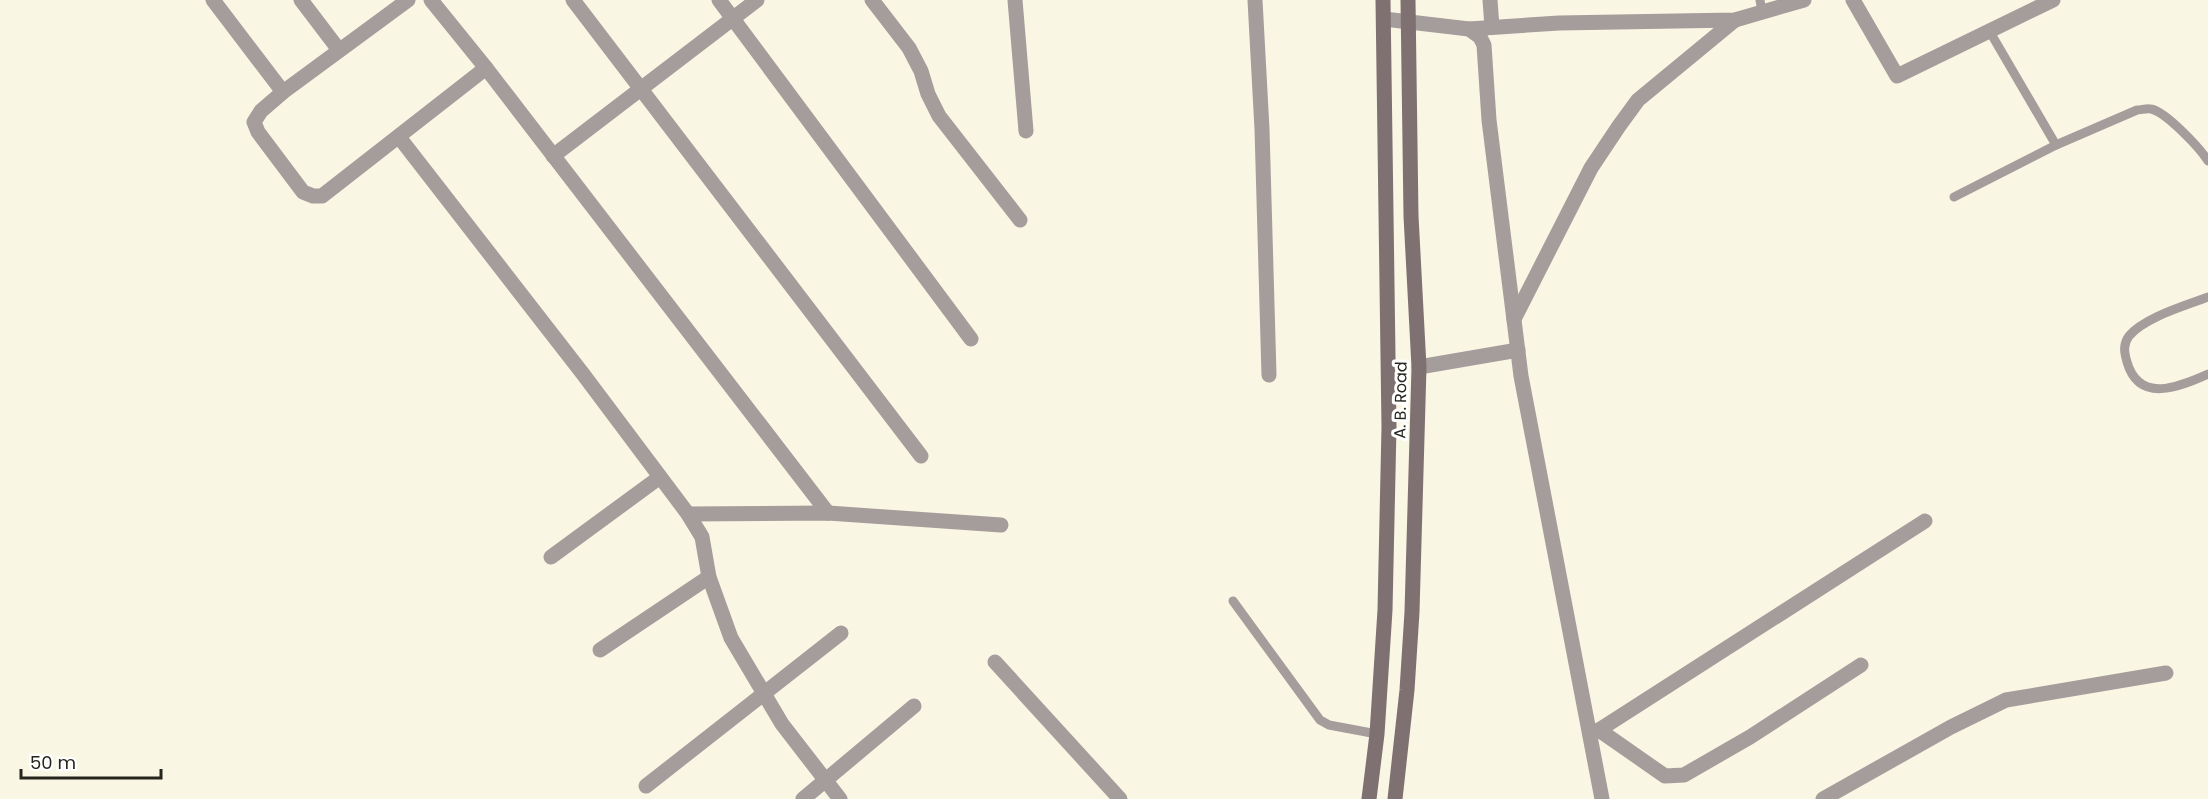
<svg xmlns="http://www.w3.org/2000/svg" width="2208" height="799" font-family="Poppins,sans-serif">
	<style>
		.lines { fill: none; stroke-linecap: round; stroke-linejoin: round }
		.service { stroke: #a59c9c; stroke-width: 9 }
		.minor { stroke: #a59c9c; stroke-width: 15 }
		.secondary { stroke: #7f7172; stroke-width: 15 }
		.labels { text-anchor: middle; stroke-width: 6; stroke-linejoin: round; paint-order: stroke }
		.street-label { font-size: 16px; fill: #25241d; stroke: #fff }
	</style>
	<rect width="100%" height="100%" fill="#f9f6e3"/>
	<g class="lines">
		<g class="service">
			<polyline points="1760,0 1762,12"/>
			<path d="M1990,32l66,113 81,-35c4,0 10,-2 14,-1 15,3 49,39 57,52"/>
			<polyline points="1954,197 2056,145"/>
			<path d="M2208,297c-23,9 -63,20 -79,39 -6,8 -5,16 -2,26 12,42 52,25 81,12"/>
			<polyline points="1233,601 1320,720 1329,725 1377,734"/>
		</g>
		<g class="minor">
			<polyline points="213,0 283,92"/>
			<polyline points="301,0 339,50"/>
			<polyline points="408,0 283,92 261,111 254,122 258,132 303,192 313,196 322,196 486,68"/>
			<polyline points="431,0 486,68 828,513"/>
			<polyline points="573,0 921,456"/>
			<polyline points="719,0 971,339"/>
			<polyline points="872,0 909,48 921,71 928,94 939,116 1020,220"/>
			<polyline points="1015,0 1026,131"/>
			<polyline points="1255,0 1262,129 1269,375"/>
			<polyline points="1490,0 1492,27"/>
			<polyline points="1853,0 1897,76 2053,0"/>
			<polyline points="1384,19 1469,29 1480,37 1484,45 1489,120 1521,376 1602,799"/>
			<polyline points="1469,29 1559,23 1735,20 1804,0"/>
			<polyline points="399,137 583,374 688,514 702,537 709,577 731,638 782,724 840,799"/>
			<polyline points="553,156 757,0"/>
			<polyline points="1514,319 1591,168 1619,126 1638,100 1735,20"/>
			<polyline points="1419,367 1518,350"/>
			<polyline points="688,514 828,513 1001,525"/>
			<polyline points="551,557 660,477"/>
			<polyline points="600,650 709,577"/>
			<polyline points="995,662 1120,799"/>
			<polyline points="1599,730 1665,776 1684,775 1750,737 1861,665"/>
			<polyline points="1590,734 1599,730 1925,521"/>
			<polyline points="646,786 841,633"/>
			<polyline points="803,799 914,706"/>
			<polyline points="1823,799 1951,727 2006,700 2166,673"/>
		</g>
		<g class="secondary">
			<polyline points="1369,799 1377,734 1385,610 1389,427 1383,0"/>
			<polyline points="1395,799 1407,690 1412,612 1419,367 1411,216 1408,0"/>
		</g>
	</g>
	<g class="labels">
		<g class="street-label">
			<text transform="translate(1400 400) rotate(-89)" y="6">A. B. Road</text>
		</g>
	</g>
	<path d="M21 769v9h140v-9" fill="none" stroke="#25241d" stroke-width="3"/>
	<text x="30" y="769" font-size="18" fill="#25241d" stroke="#ffffff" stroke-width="4.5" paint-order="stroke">50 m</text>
</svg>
